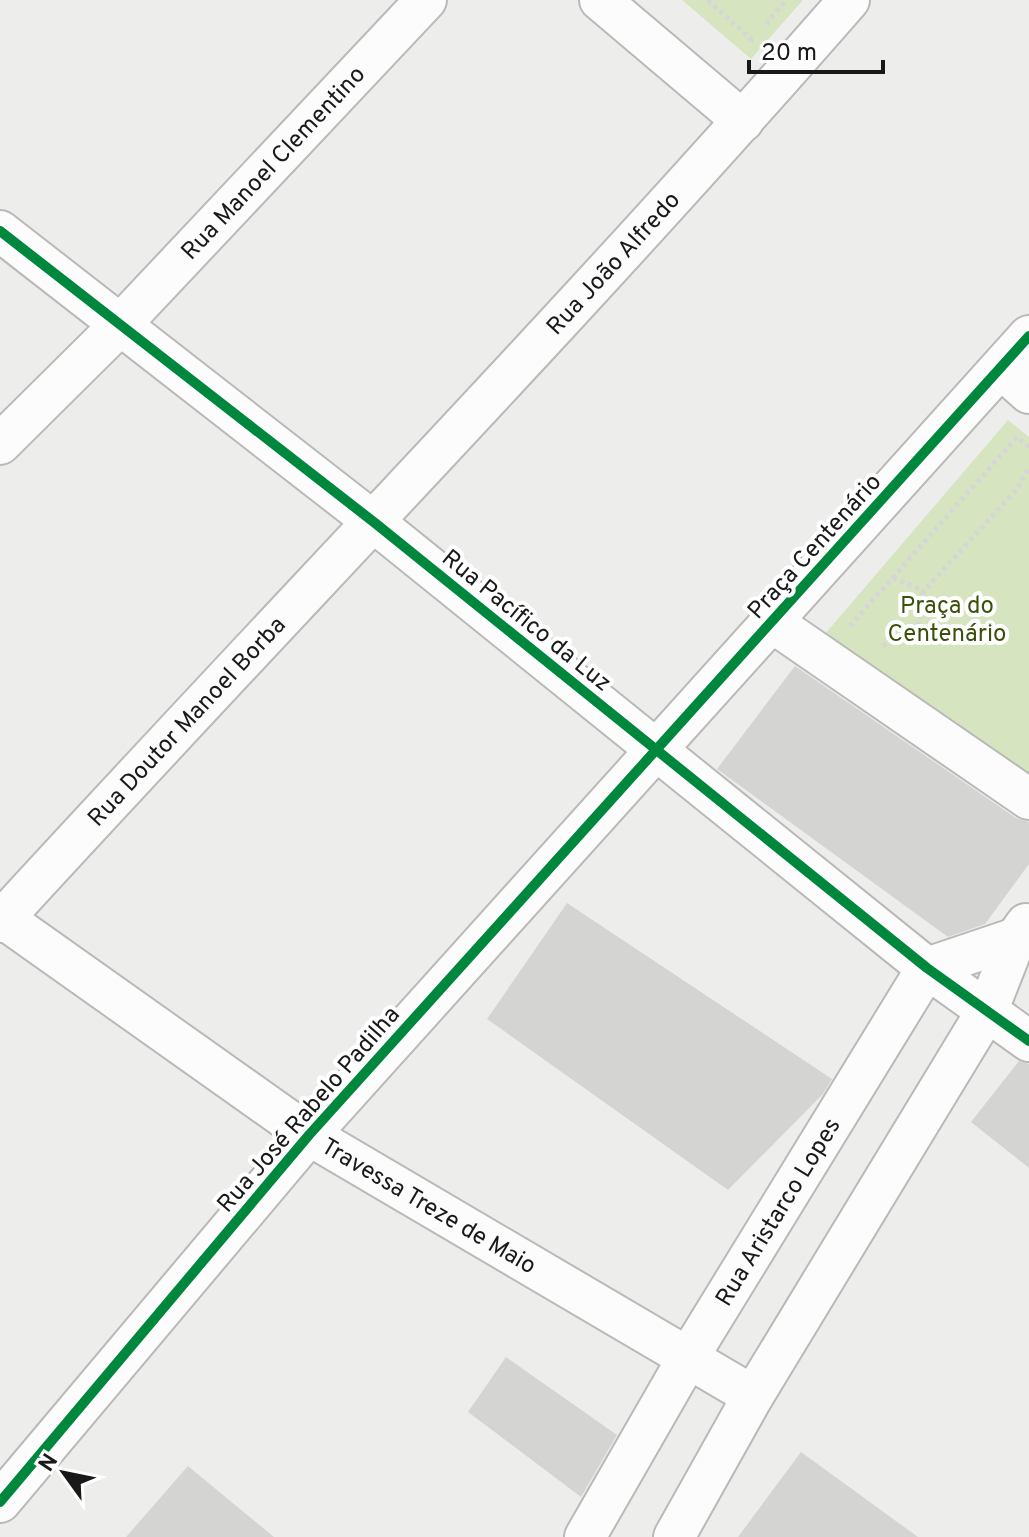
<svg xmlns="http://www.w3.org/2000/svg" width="1029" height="1537" font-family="Overpass,sans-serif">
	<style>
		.green { fill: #d6e4c0 }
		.building { fill: #d4d5d3 }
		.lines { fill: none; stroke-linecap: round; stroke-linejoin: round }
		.street-casing { stroke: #b9bab8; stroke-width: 44 }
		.path { stroke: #d6d6d6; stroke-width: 5; stroke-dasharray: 4 4; stroke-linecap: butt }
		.street { stroke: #fcfcfc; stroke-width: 40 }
		.cycleway-casing { stroke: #fff; stroke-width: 15 }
		.cycleway { stroke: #00873e; stroke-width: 10 }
		.labels { text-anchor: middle; stroke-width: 8; stroke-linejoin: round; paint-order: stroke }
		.street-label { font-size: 24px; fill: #181918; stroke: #fff }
		.park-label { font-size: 24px; fill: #3b500a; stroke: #fff }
	</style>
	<rect width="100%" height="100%" fill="#edeeec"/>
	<g class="green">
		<polygon points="682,0 803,0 751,59"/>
		<polygon points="1008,420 1029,437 1029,779 825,634"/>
	</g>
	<g class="building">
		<polygon points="795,666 1016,818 1029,822 1029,864 985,924 948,937 717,769"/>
		<polygon points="567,903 832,1079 823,1094 728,1190 487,1019"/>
		<polygon points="1019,1061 1029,1064 1029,1168 971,1122"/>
		<polygon points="506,1357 617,1435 581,1497 468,1412"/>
		<polygon points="801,1452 918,1537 738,1537"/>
		<polygon points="188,1466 274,1537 126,1537"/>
	</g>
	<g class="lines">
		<g class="street-casing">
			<g id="street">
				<polyline points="600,0 743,121"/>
				<polyline points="0,231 375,523 927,968 1029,1041"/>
				<polyline points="1001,368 1029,393"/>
				<path id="s1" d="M0,444l118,-117 308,-327"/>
				<polyline points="772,622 1029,799"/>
				<path id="s2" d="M0,916l309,219 444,261"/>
				<path id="s3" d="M0,922c282,-308 574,-607 849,-922"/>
				<polyline points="0,1502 309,1135 1029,336"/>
				<path id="s4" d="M585,1537l104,-181 238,-388 89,-30"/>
				<polyline points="674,1537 753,1396 988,1009 1016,938 1026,924"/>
			</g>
		</g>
		<g class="path">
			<polyline points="708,0 752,40 754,37"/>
			<polyline points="766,24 786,0"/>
			<polyline points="893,578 924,591"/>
			<polyline points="850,626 1017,437 1029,447"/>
			<polyline points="883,646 919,624 924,591 1018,488 1029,467"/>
		</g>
		<use href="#street" class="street"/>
		<g class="cycleway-casing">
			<g id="cycleway">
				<polyline points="0,231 375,523 927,968 1029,1041"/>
				<polyline points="0,1502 309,1135 1029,336"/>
			</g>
		</g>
		<use href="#cycleway" class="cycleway"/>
	</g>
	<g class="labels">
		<g class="street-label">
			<text dy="8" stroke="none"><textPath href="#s1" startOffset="392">Rua Manoel Clementino</textPath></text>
			<text dy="8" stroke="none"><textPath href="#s3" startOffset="900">Rua João Alfredo</textPath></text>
			<text transform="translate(814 546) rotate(-48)" y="8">Praça Centenário</text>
			<text transform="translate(527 620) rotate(39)" y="8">Rua Pacífico da Luz</text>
			<text dy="8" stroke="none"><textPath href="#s3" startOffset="274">Rua Doutor Manoel Borba</textPath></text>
			<text transform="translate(308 1109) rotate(-49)" y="8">Rua José Rabelo Padilha</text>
			<text dy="8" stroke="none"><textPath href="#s2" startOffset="518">Travessa Treze de Maio</textPath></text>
			<text dy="8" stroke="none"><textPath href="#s4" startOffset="378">Rua Aristarco Lopes</textPath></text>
		</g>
		<g class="park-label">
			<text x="947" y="613">Praça do<tspan x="947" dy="28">Centenário</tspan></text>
		</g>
	</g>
	<g transform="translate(64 1473) rotate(303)" stroke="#ffffff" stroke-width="6" paint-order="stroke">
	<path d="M0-6L14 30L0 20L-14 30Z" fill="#181918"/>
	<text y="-12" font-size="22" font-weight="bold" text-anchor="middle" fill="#181918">N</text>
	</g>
	<path d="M749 60v12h134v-12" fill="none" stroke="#181918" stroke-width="4"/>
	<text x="761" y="60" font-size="24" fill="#181918" stroke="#ffffff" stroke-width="6" paint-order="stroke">20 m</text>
</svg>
